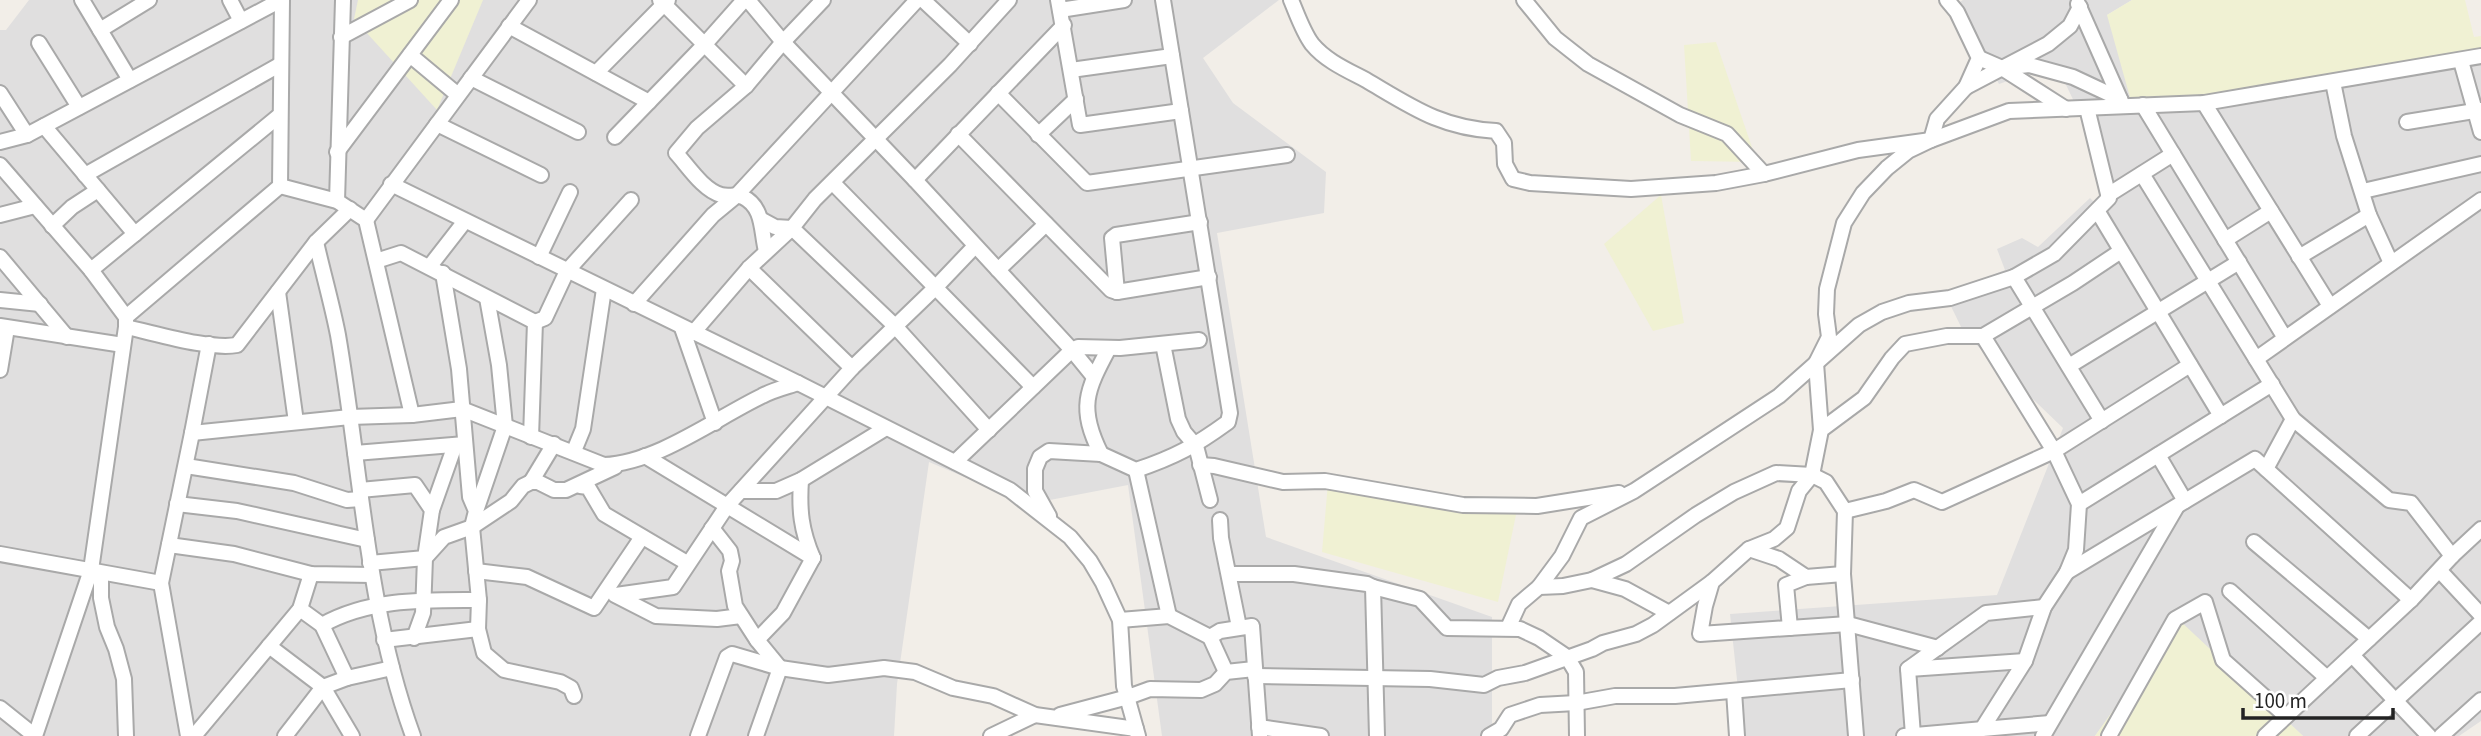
<svg xmlns="http://www.w3.org/2000/svg" width="2481" height="736" font-family="'Source Sans 3',sans-serif">
	<style>
		.residential { fill: #e0dfdf }
		.farmland { fill: #f0f1d3 }
		.lines { fill: none; stroke-linecap: round; stroke-linejoin: round }
		.minor-casing { stroke: #a9a9a9; stroke-width: 18 }
		.minor { stroke: #fff; stroke-width: 14 }
	</style>
	<rect width="100%" height="100%" fill="#f2eee8"/>
	<g class="residential">
		<polygon points="29,0 1279,0 1203,58 1233,103 1326,172 1324,213 1217,233 1266,537 1492,617 1492,736 1162,736 1128,485 1029,504 929,462 897,684 894,736 0,736 0,30 6,30"/>
		<polygon points="1963,0 2132,0 2107,15 2481,52 2481,721 2459,736 2303,736 2178,620 2095,736 1743,736 1730,614 1997,595 2063,428 1964,333 1945,294 2005,270 1997,249 2022,238 2038,247 2090,198 2095,203 2102,194 2101,182 2080,114 2056,64 1999,84 1958,3"/>
	</g>
	<g class="farmland">
		<polygon points="358,0 483,0 437,110 354,19"/>
		<polygon points="2132,0 2465,0 2474,37 2481,36 2481,52 2219,98 2131,101 2107,15"/>
		<polygon points="1716,42 1757,162 1691,161 1684,45"/>
		<polygon points="1661,195 1684,323 1653,331 1604,244"/>
		<polygon points="1328,483 1518,505 1498,602 1322,552"/>
		<polygon points="2178,619 2303,736 2095,736"/>
	</g>
	<g class="lines">
		<g class="minor-casing">
			<g id="minor">
				<polyline points="82,0 130,80"/>
				<polyline points="230,0 241,21"/>
				<polyline points="660,0 746,86"/>
				<polyline points="748,0 783,42 823,0"/>
				<polyline points="923,0 970,44"/>
				<polyline points="1058,0 1080,125 1181,111"/>
				<path d="M1291,0c6,14 12,32 21,44 14,17 35,26 54,36 46,27 75,48 130,51l8,12 1,21 8,15 17,4 101,6 85,-6 48,-9 94,-24 73,-10 78,-29 195,-8 277,-47"/>
				<polyline points="1524,0 1555,38 1588,64 1680,115 1727,134 1764,174"/>
				<polyline points="2078,4 2121,101"/>
				<polyline points="1060,10 1124,0"/>
				<polyline points="509,26 649,102"/>
				<polyline points="100,30 149,0"/>
				<polyline points="341,37 410,0"/>
				<polyline points="39,43 79,107"/>
				<polyline points="410,55 458,95"/>
				<polyline points="1979,58 2002,68 2029,65 2073,77 2120,99"/>
				<polyline points="2461,61 2481,132"/>
				<polyline points="2002,68 2066,109"/>
				<polyline points="1071,70 1172,56"/>
				<polyline points="596,73 668,0"/>
				<polyline points="471,78 578,132"/>
				<polyline points="2333,82 2344,136 2369,215 2391,263"/>
				<polyline points="1966,87 2048,44 2070,26 2080,7"/>
				<polyline points="0,93 27,135"/>
				<polyline points="998,93 1087,183 1287,155"/>
				<polyline points="2204,103 2330,306"/>
				<polyline points="2143,105 2285,338"/>
				<polyline points="2407,122 2481,110"/>
				<polyline points="437,124 541,175"/>
				<polyline points="44,126 135,234"/>
				<polyline points="958,134 1111,290 1117,292 1209,277"/>
				<polyline points="1038,135 1076,99"/>
				<polyline points="615,137 705,44 744,0"/>
				<polyline points="0,142 27,135 281,0"/>
				<polyline points="337,152 451,0"/>
				<polyline points="0,165 91,270 126,317 126,327 91,570 35,736"/>
				<polyline points="2142,174 2293,419 2389,500 2411,503 2452,556"/>
				<polyline points="85,175 281,64"/>
				<polyline points="915,180 1064,25"/>
				<polyline points="833,183 1033,387"/>
				<polyline points="391,184 798,383 1010,490 1070,537 1090,561 1103,583 1120,620 1124,686 1138,736"/>
				<polyline points="280,186 337,201 366,220 412,415"/>
				<polyline points="2363,191 2481,164"/>
				<polyline points="2108,195 2173,154"/>
				<polyline points="337,201 343,0"/>
				<polyline points="2098,212 2221,416"/>
				<polyline points="0,215 35,206"/>
				<polyline points="366,220 529,0"/>
				<polyline points="762,220 775,227 792,228 895,326 989,430"/>
				<polyline points="52,226 72,207 98,190"/>
				<polyline points="2225,240 2271,211"/>
				<path d="M316,242c7,31 16,62 22,93 23,134 28,272 75,401"/>
				<path d="M766,251c-5,-19 -2,-44 -23,-54 -7,-3 -15,0 -22,-2 -18,-5 -33,-29 -45,-42l21,-25 49,-42 37,-44 132,138 157,170 22,27"/>
				<polyline points="0,257 67,337"/>
				<polyline points="539,257 570,192"/>
				<polyline points="2299,257 2369,215"/>
				<polyline points="376,261 401,253 535,322"/>
				<polyline points="430,266 465,221"/>
				<polyline points="91,270 280,115"/>
				<polyline points="998,270 1046,224"/>
				<polyline points="443,273 459,369 470,497 476,511 472,527 479,600 478,629 484,653 504,670 560,682 571,688 574,696"/>
				<polyline points="2014,277 2102,421"/>
				<polyline points="278,292 296,422"/>
				<polyline points="1117,292 1112,238 1116,235 1200,222"/>
				<polyline points="0,300 40,304"/>
				<polyline points="634,304 713,215 736,196 917,0"/>
				<polyline points="126,317 280,186 282,0"/>
				<polyline points="535,322 545,318 567,271 631,200"/>
				<polyline points="0,326 123,345"/>
				<path d="M126,327c29,6 83,23 111,18l79,-103 34,-33"/>
				<polyline points="682,328 715,423"/>
				<polyline points="693,333 749,268 792,228 815,199 950,65 1009,0"/>
				<polyline points="1163,344 1178,419 1184,432 1196,446 1210,500"/>
				<polyline points="2256,359 2481,200"/>
				<polyline points="2069,366 2239,262"/>
				<polyline points="852,368 935,288 975,246"/>
				<polyline points="0,370 7,328"/>
				<polyline points="1821,430 1816,363 1829,337 1826,314 1827,289 1844,223 1863,193 1887,168 1908,151 1931,140 1937,119 1966,87 1979,58 1957,12 1947,0"/>
				<path d="M192,433l158,-16 62,-2 50,-6 142,56c53,-2 112,-47 158,-69 11,-6 24,-9 36,-13"/>
				<polyline points="531,437 535,322"/>
				<polyline points="574,451 583,429 604,289"/>
				<polyline points="355,453 465,444"/>
				<path d="M1101,454c-23,-46 -15,-63 8,-106"/>
				<polyline points="2158,455 2185,501"/>
				<polyline points="645,456 813,558"/>
				<polyline points="955,462 1072,350 1078,347 1120,348 1199,340"/>
				<polyline points="1200,465 1214,466 1283,482 1325,481 1463,505 1537,506 1619,493"/>
				<polyline points="186,466 294,483 347,500 361,499"/>
				<polyline points="2266,469 2293,419"/>
				<polyline points="1136,470 1169,616"/>
				<path d="M801,480c-2,30 0,50 12,78"/>
				<polyline points="531,482 554,444"/>
				<polyline points="580,486 588,487 604,514 687,563"/>
				<polyline points="360,490 415,485 432,510 425,558 370,563"/>
				<polyline points="741,491 776,491 801,480 886,428"/>
				<polyline points="177,504 237,511 367,540"/>
				<polyline points="2079,504 2272,384"/>
				<polyline points="432,510 455,445"/>
				<polyline points="476,511 505,426 499,365 487,298"/>
				<polyline points="1845,511 1886,501 1914,490 1942,502 2054,451 2190,365"/>
				<path d="M1049,516l-14,-25v-22l5,-12 9,-6 52,3 35,16c39,-13 59,-24 92,-48l2,-9 -67,-413"/>
				<polyline points="1220,520 1221,538 1239,627"/>
				<polyline points="712,528 730,551 732,561 729,571 735,606 757,640 783,613 813,558"/>
				<polyline points="2254,542 2369,639"/>
				<polyline points="169,545 234,554 311,574 372,575"/>
				<polyline points="1749,549 1779,559 1806,577 1843,574"/>
				<polyline points="0,554 161,583"/>
				<polyline points="476,571 527,577 594,608 642,537"/>
				<polyline points="2440,571 2481,615"/>
				<polyline points="2067,572 2255,459 2411,600"/>
				<polyline points="101,573 101,598 107,627 116,649 124,679 126,736"/>
				<polyline points="1229,574 1294,574 1367,584 1373,587 1377,736"/>
				<polyline points="1592,580 1625,589 1669,613"/>
				<polyline points="1373,587 1420,599 1447,628 1520,629 1539,638 1567,657 1576,672 1577,736"/>
				<polyline points="1539,587 1562,556 1581,518 1634,491 1779,396 1859,325 1882,312 1909,303 1950,298 2014,277 2054,254 2109,198 2087,108"/>
				<polyline points="2230,591 2327,678"/>
				<polyline points="615,595 656,616 717,619 741,616"/>
				<polyline points="616,595 673,587 727,506 852,368 749,268"/>
				<polyline points="300,609 322,625 347,678"/>
				<polyline points="1120,620 1169,616 1210,637 1220,631 1252,626 1260,736"/>
				<path d="M322,625c48,-27 103,-25 157,-25"/>
				<polyline points="1508,628 1519,604 1539,587 1563,586 1592,580 1626,564 1696,515 1734,492 1776,473 1812,475 1826,482 1845,511 1843,574 1856,736"/>
				<polyline points="1790,628 1786,585 1806,577"/>
				<polyline points="1210,637 1226,672"/>
				<polyline points="414,638 423,613 425,558 444,537 472,527 511,501 523,486 531,482 538,482 554,490 566,490 615,467"/>
				<polyline points="384,640 478,629"/>
				<polyline points="269,646 323,687 352,736"/>
				<polyline points="1938,648 1848,624 1700,634 1705,606 1712,582 1749,549 1774,539 1787,528 1799,491 1812,475 1821,430 1864,398 1892,358 1905,344 1947,336 1983,336"/>
				<polyline points="2352,655 2429,736"/>
				<polyline points="1908,669 1986,613 2044,607"/>
				<polyline points="1908,669 1913,735"/>
				<polyline points="1909,669 2025,661"/>
				<polyline points="1255,676 1430,679 1484,685 1498,678 1525,673 1592,649 1603,643 1636,634 1653,625 1712,582"/>
				<polyline points="1734,691 1737,736"/>
				<polyline points="0,708 35,736"/>
				<polyline points="1060,715 1128,697 1150,689 1201,690 1215,684 1226,672 1254,669"/>
				<polyline points="1259,727 1321,736"/>
				<polyline points="1982,729 2025,661 2044,607 2067,572 2076,550 2079,504 2054,451 1983,336 2073,283 2121,251"/>
				<polyline points="188,736 161,583 192,433 209,344"/>
				<polyline points="194,736 300,609 311,574"/>
				<polyline points="285,736 323,687 347,678 392,668"/>
				<polyline points="698,736 727,657 732,654 780,668 828,675 884,668 915,672 953,688 993,696 1035,715 1136,729"/>
				<polyline points="756,736 780,668 757,640"/>
				<polyline points="991,736 1035,715"/>
				<polyline points="1489,736 1501,729 1510,715 1540,705 1576,703 1615,696 1675,696 1852,680"/>
				<polyline points="1904,736 2050,723"/>
				<polyline points="2043,736 2176,508"/>
				<polyline points="2109,736 2175,619 2205,602 2223,660 2286,716"/>
				<polyline points="2265,736 2411,600 2452,556 2481,529"/>
				<polyline points="2357,736 2481,622"/>
				<polyline points="2441,736 2481,700"/>
			</g>
		</g>
		<use href="#minor" class="minor"/>
	</g>
	<path d="M2243 708v10h150v-10" fill="none" stroke="#222222" stroke-width="3.5"/>
	<text x="2254" y="708" font-size="21" fill="#222222" stroke="#ffffff" stroke-width="5" paint-order="stroke">100 m</text>
</svg>
